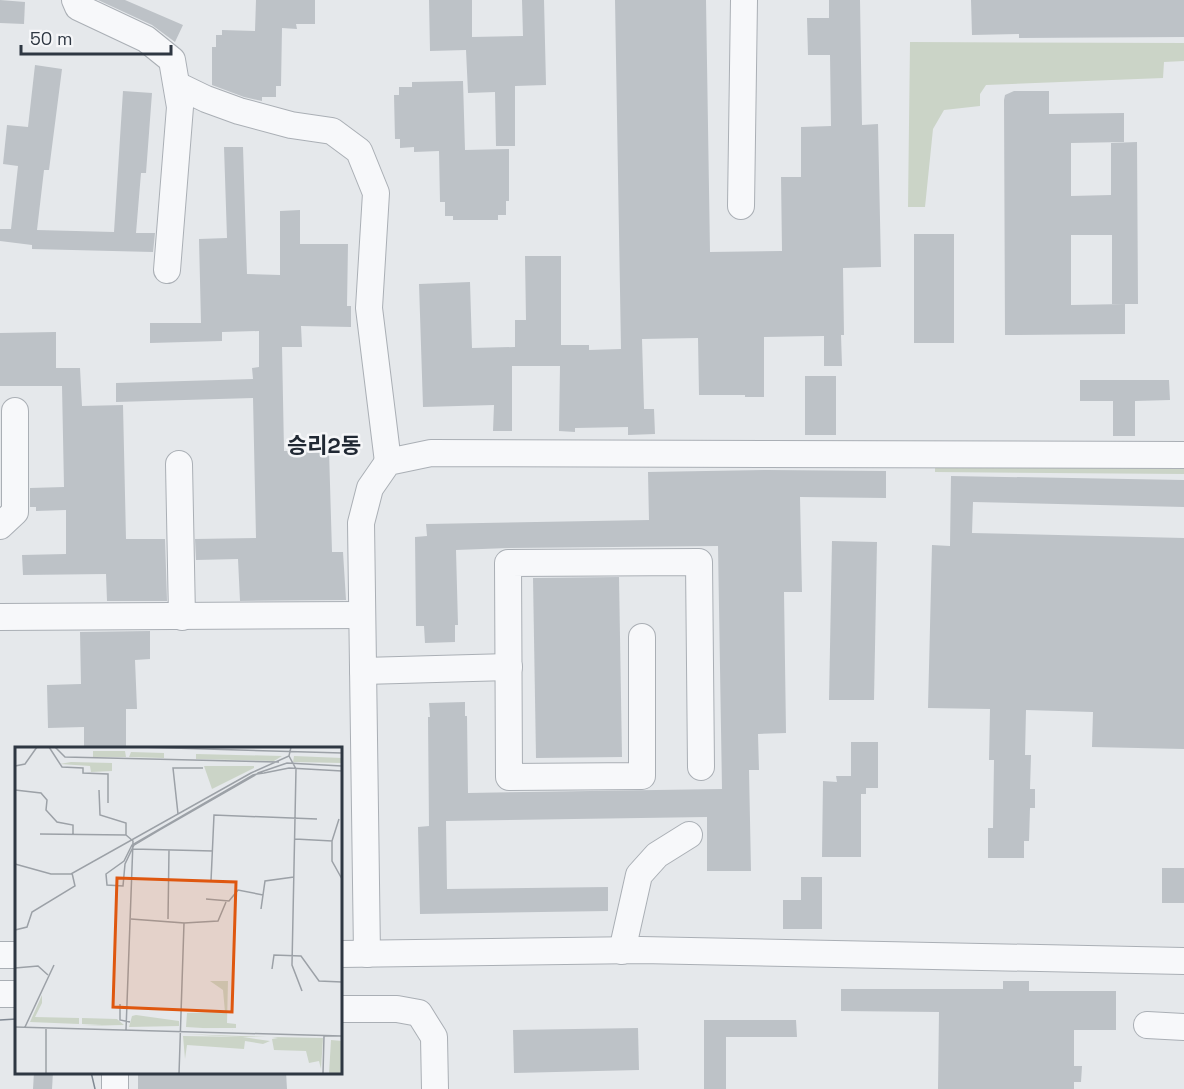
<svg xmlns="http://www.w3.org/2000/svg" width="1184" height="1089" font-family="'Space Grotesk','Noto Sans KR',sans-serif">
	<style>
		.green { fill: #cbd4c7 }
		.building { fill: #bdc2c7 }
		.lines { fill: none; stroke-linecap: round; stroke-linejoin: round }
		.minor-casing { stroke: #aaafb5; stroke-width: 28 }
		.minor { stroke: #f7f8fa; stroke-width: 26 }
		.tram { stroke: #808993; stroke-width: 1.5 }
		.labels { text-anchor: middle; stroke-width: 5; stroke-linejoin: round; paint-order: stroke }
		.quarter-label { font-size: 22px; font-weight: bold; fill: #202833; stroke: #f5f6f8 }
		.inset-road { fill: none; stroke: #9ca1a7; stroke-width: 1.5 }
		.view { fill: #df570f; fill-opacity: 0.15; stroke: #df570f; stroke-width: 3 }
		.inset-edge { fill: none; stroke: #2e3742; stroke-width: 3 }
	</style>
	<rect width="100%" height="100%" fill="#e5e8eb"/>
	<g class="green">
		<polygon points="910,42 1184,43 1184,61 1164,62 1163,78 986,85 980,94 980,106 944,110 933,129 925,207 908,207"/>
		<polygon points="935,461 1184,464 1184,474 935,472"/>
	</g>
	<g class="building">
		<polygon points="0,0 25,2 24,24 0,23"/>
		<polygon points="98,0 125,0 183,25 175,42 152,25"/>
		<polygon points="256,0 315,0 315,24 296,24 297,29 282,28 281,86 276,86 276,97 262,97 262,101 244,97 212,85 212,47 216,47 216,35 222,35 222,30 255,31"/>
		<polygon points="429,0 472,0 472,37 523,36 522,0 544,0 546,85 515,86 515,146 496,146 495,92 468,93 466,50 430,51"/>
		<polygon points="615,0 706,0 710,252 782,251 781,177 801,177 801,127 831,126 830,55 808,55 807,18 829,18 829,0 860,0 862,125 878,124 881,267 843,268 844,335 841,335 842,366 824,366 824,336 764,337 764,397 745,397 745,395 699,395 698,338 642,339 644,409 654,409 655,434 628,435 628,427 575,428 575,432 559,431 560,366 512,366 512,431 493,431 494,405 423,407 419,284 470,282 472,348 515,347 515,320 526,320 525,256 561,256 561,345 589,345 589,350 621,349"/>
		<polygon points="971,0 1184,0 1184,37 1019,38 1019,34 972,35"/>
		<polygon points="35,65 62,69 49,170 44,170 37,230 114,232 123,91 152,93 146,173 141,173 136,233 155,233 153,252 32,249 32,245 0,241 0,229 11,229 18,166 3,164 7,125 28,127"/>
		<polygon points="463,81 465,150 509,149 509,201 506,201 506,215 498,215 498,220 453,220 453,216 445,216 445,202 440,202 439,151 414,152 414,147 400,148 400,139 395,139 394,95 399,95 399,87 412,87 412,82"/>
		<polygon points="1014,91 1049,91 1049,114 1124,113 1124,142 1071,143 1071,196 1111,195 1111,143 1137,142 1138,304 1112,304 1112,235 1071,235 1071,305 1125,304 1125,334 1005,335 1004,100 1005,95"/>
		<polygon points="224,147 243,147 247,274 280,275 280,211 300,210 300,244 348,244 347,306 351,306 351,327 301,326 302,347 282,347 284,451 329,450 332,552 343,552 346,600 240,601 238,559 196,560 195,539 256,538 253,398 116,402 116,383 253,379 252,368 259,367 259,331 222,332 222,341 150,343 150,323 201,323 199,239 227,238"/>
		<rect x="914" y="234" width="40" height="109"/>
		<polygon points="56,332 56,368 80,368 82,406 123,405 126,539 165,539 167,601 107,601 106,574 23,575 22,555 66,554 66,510 36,511 36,507 30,507 30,488 64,487 62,386 0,386 0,333"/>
		<rect x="805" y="376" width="31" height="59"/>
		<polygon points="1080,380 1169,380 1170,400 1135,401 1135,436 1113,436 1113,401 1080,401"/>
		<polygon points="769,470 886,471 886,498 800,497 802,592 784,592 786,733 758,734 759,770 749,770 751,871 707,871 707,817 446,821 447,889 608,887 608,911 420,914 418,827 429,826 428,717 430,717 429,703 465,702 465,716 467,716 468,793 722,789 718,546 508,548 456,550 458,625 455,625 455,642 425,643 424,626 416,626 415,537 427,536 426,524 649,520 648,472"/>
		<polygon points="951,476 1184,480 1184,507 973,502 972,533 1184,538 1184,749 1092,747 1093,712 1026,710 1025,755 1031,755 1030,789 1035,789 1035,808 1030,808 1029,841 1024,841 1024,858 988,858 988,828 993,828 994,760 989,760 990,709 928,708 932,545 950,546"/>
		<polygon points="832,541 877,542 874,700 829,700"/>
		<polygon points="619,577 622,757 536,758 533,578"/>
		<polygon points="150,631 150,659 135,660 137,709 126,709 126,748 84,748 84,727 48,728 47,685 81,684 80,632"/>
		<polygon points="851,742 878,742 878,788 866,788 866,794 861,794 861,857 822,857 823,781 837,782 836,776 851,776"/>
		<rect x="1162" y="868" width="22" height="35"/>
		<polygon points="801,877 822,877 822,929 783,929 783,900 801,900"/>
		<polygon points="1003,981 1029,981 1029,991 1116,991 1116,1030 1074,1030 1074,1066 1082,1066 1081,1082 1074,1082 1074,1089 938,1089 939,1012 841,1011 841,989 1003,989"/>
		<polygon points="704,1020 796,1020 797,1037 726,1037 726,1089 704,1089"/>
		<polygon points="638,1028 639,1070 514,1073 513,1030"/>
		<polygon points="34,1072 53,1072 52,1089 33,1089"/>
		<polygon points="138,1072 286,1072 287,1089 138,1089"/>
	</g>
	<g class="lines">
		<g class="minor-casing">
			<g id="minor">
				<polyline points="75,0 78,7 146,39 172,60 180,107 167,270"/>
				<polyline points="177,85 206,99 239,111 291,125 332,131 359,151 376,193 369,308 388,462"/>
				<polyline points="741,206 744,0"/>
				<polyline points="179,464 182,617"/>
				<polyline points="0,526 15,512 15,411"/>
				<polyline points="0,617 362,615"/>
				<polyline points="642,637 642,776 509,777 508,563 699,562 701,767"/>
				<polyline points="363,671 509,667"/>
				<polyline points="622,951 639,875 657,855 689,835"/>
				<polyline points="340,954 641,950 1184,961"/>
				<polyline points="367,954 361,523 370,488 388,462 431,453 1184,455"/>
				<polyline points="0,955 16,955"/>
				<polyline points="0,994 16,994"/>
				<polyline points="340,1009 397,1009 419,1013 434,1037 435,1089"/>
				<polyline points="1147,1025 1184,1027"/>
				<polyline points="115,1072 115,1089"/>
			</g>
		</g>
		<use href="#minor" class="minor"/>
		<g class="tram">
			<polyline points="0,1020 16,1019"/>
			<polyline points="91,1072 95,1089"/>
		</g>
	</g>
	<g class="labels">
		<g class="quarter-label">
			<text x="324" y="453">승리2동</text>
		</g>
	</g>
	<g transform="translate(15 747)">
		<rect width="327" height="327" fill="#e5e8eb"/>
		<path d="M78,4h32l1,6h-33zM116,5l33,1v5l-35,-1zM181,7l86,2 -8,5 -78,-2zM279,9l48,2v5l-49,-1zM56,15l41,1v8l-21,1 -1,-6 -30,-2zM189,19h50v2l-42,21zM195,234h18l-1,42 9,1v4h-34l34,2 -50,-3 1,-14 38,-1 -2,-22zM27,248v8l-7,14 44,1v6l-49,-2zM121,268l43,6v5l-50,1 3,-11zM67,271l35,1 7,6 -42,1 20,-1 -20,-1zM168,287l84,3h-24l27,4 -7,3 -18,-3 -1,8 -57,-4 -2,14 -2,-23 58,1zM257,290l51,1 -2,31 -2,-8 -10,2 -3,-12 -32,-1 -2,-11 6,-1zM316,293l11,1v33h-13z" fill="#cbd4c7"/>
		<path class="inset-road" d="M34,0l13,20 21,1v5l25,1v29M40,0l10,10 214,5M124,0l203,6M274,9l7,13 -4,196 10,26M0,19l10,-2 12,-17M327,19l-55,-3 -29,10 -1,1 -96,55 -27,16 -9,19 -2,22 -16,-1 -1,-11 18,-13 8,-16 121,-70 4,-1 7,-1 25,-5 53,3M0,43l26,3 6,7 -1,10 11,12 16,3v10M84,43l1,25 26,8v12l7,6 -7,189M163,67l-5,-46h30M25,87l86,1M280,92l37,2 7,-22M317,94v20l10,18M118,102l80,2M0,117l36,10h20l180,-101 38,-17 2,-9M196,134l3,-66 103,4M191,152l23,2 9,-11 25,5M246,162l4,-28 29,-4M116,172l53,4 -5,151M153,172l1,-69M169,176l34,-2 8,-19M0,183l12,-3 5,-15 43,-26 -3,-13M0,221l23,-2 10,9M257,222l2,-14 27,1 18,25 23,1M105,257v16l10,2M0,280l327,9M10,280l29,-62M31,327v-46M308,327l1,-38"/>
		<path class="view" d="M102,131l119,4 -4,130 -119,-5z"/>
		<rect width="327" height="327" class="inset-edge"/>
	</g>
	<path d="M21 45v9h150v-9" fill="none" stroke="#2e3742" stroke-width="3"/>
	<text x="30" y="45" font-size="18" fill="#2e3742" stroke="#f5f6f8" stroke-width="4.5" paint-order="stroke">50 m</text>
</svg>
